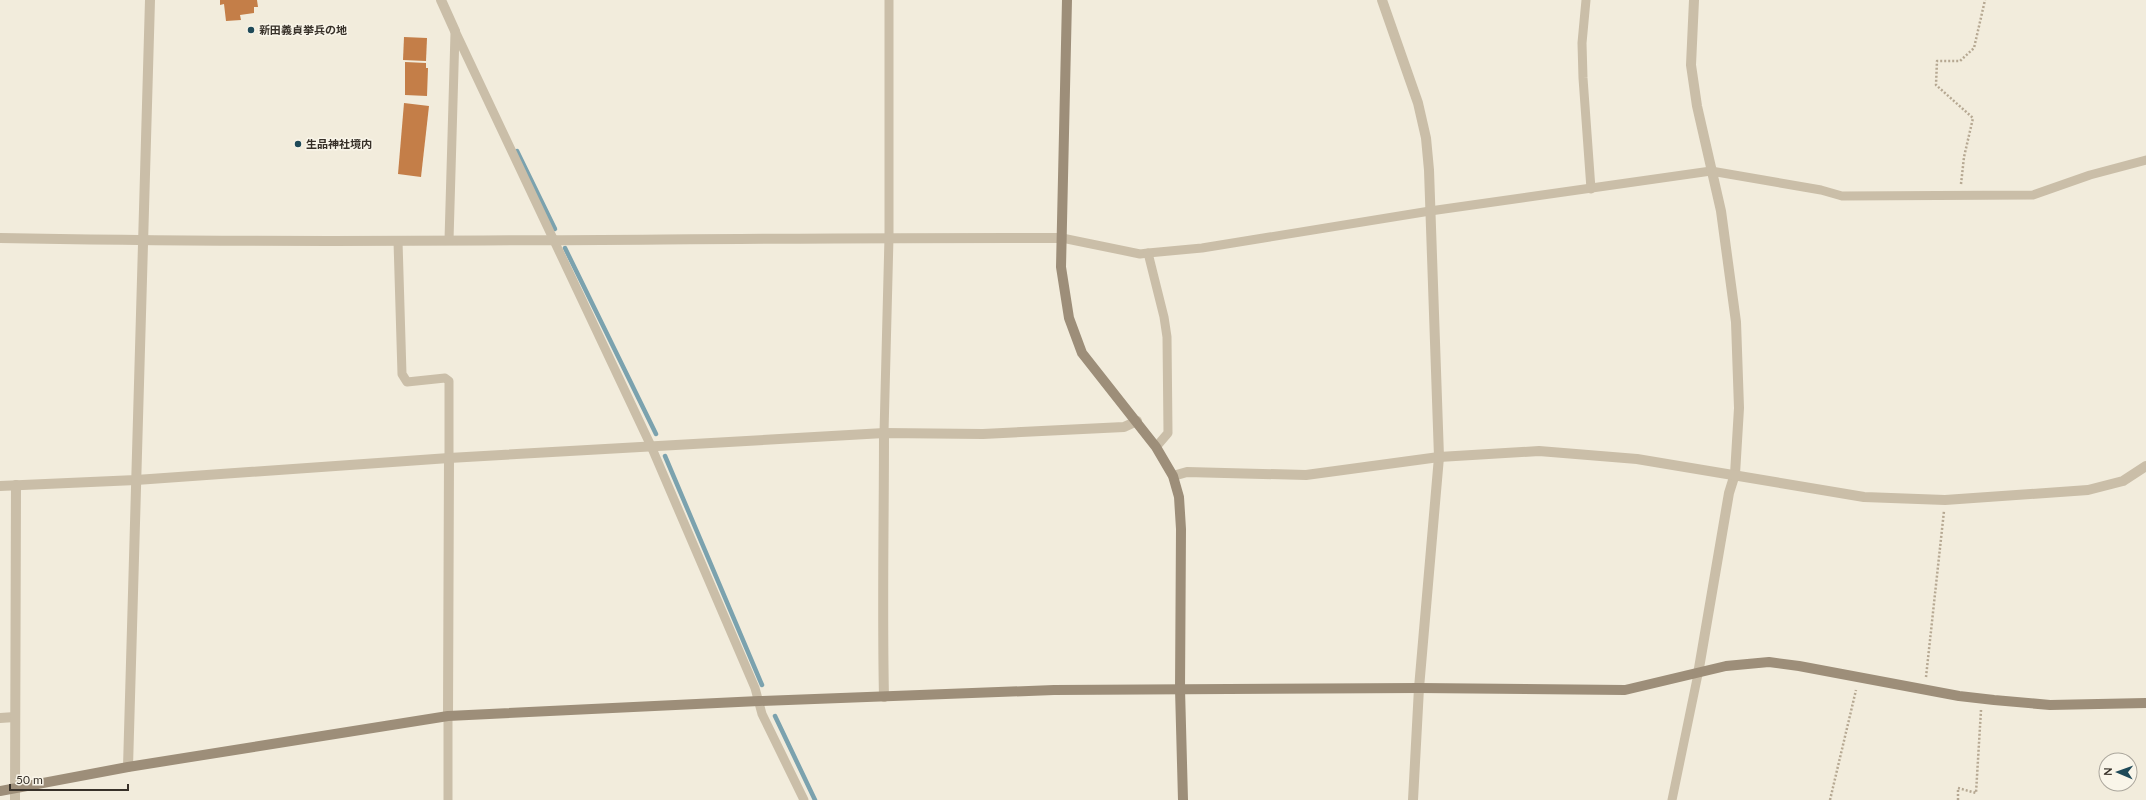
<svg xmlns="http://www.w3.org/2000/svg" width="2146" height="800" font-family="Lato,'Noto Sans JP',sans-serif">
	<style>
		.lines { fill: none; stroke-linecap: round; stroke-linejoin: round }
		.stream { stroke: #7ba2ae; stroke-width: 4.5 }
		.building { fill: #c47e48 }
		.path { stroke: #b6a892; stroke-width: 2.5; stroke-dasharray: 2 2; stroke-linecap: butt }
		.lane { stroke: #cabea8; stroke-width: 9 }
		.street { stroke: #cabea8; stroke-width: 10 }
		.secondary { stroke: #9d8e79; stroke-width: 10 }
		.poi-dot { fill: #1e4958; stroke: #f9f5e9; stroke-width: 1.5 }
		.labels { text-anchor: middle; stroke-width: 3; stroke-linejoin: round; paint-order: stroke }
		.poi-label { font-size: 11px; font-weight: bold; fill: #373028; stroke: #f9f5e9; text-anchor: start }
	</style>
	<rect width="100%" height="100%" fill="#f2ecdc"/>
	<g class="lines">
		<g class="stream">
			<polyline points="517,151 555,229"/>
			<polyline points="565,248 656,434"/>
			<polyline points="665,456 762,685"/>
			<polyline points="775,716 815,800"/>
		</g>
	</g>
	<g class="building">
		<polygon points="220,0 257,0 258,7 254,7 254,13 240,15 241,20 226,21 224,4 220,5"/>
		<polygon points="404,37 427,38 426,61 403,60"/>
		<polygon points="405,62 426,63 426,68 428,68 427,96 405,95"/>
		<polygon points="404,103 429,106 421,177 398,174"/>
	</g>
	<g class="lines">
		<g class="path">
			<polyline points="1961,184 1964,157 1973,118 1936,85 1937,61 1960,61 1974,48 1985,0"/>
			<polyline points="1926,677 1944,511"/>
			<polyline points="1830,800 1856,690"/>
			<polyline points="1958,800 1958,788 1976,793 1981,710"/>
		</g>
		<g class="lane">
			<polyline points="1586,0 1582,43 1583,78 1591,189"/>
			<polyline points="455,31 651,446 755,688 762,714 804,800"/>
			<polyline points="1062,238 1140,254 1148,253 1202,248 1430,211 1711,171 1821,190 1842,196 2033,195 2090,175 2146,160"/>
			<polyline points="449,240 455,33"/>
			<polyline points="398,241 402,374 407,382 445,378 449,381 449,458"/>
			<polyline points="1148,253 1164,317 1167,337 1168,433 1156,447"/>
			<polyline points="884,433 889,237 889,0"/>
			<polyline points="448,800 448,716"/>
			<polyline points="1672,800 1698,674"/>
		</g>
		<g class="street">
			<polyline points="441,0 455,31"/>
			<polyline points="1382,0 1418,103 1426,138 1429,170 1439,457 1419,688 1413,800"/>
			<polyline points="1694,0 1691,65 1697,106 1721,211 1736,322 1739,408 1735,474 1729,493 1698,674"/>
			<path d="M0,238c354,7 708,-1 1062,0"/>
			<path d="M884,433c0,88 -2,176 0,264"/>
			<polyline points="1173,476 1187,472 1306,475 1439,457 1539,451 1637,459 1864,497 1945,500 2088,490 2123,481 2146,466"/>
			<polyline points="0,486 136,480 449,458 884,433 983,434 1124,427 1137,421"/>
			<polyline points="448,716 449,458"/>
			<polyline points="0,718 15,717"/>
			<polyline points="128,767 150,0"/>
			<polyline points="15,800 16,485"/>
		</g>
		<g class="secondary">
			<polyline points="1067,0 1061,267 1069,318 1082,353 1156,447 1173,476 1179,497 1181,529 1180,689 1183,800"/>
			<polyline points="0,791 128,767 448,716 759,701 1054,690 1419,688 1625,690 1726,666 1769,662 1799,666 1959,696 1994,700 2050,705 2146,703"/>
		</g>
	</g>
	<g class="poi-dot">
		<circle cx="251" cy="30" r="4"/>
		<circle cx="298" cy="144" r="4"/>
	</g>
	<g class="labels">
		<g class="poi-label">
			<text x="259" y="34">新田義貞挙兵の地</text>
			<text x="306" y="148">生品神社境内</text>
		</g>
	</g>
	<g transform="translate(2118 772) rotate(272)"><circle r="19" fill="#f9f5e9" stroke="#aba69c"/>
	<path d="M0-3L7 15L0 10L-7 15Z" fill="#1e4958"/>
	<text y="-6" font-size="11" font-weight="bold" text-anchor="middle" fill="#373028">N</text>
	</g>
	<path d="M10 784v6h118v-6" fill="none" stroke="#373028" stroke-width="2"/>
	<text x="16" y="784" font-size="12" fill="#373028" stroke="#f9f5e9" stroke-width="3" paint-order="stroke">50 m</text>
</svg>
